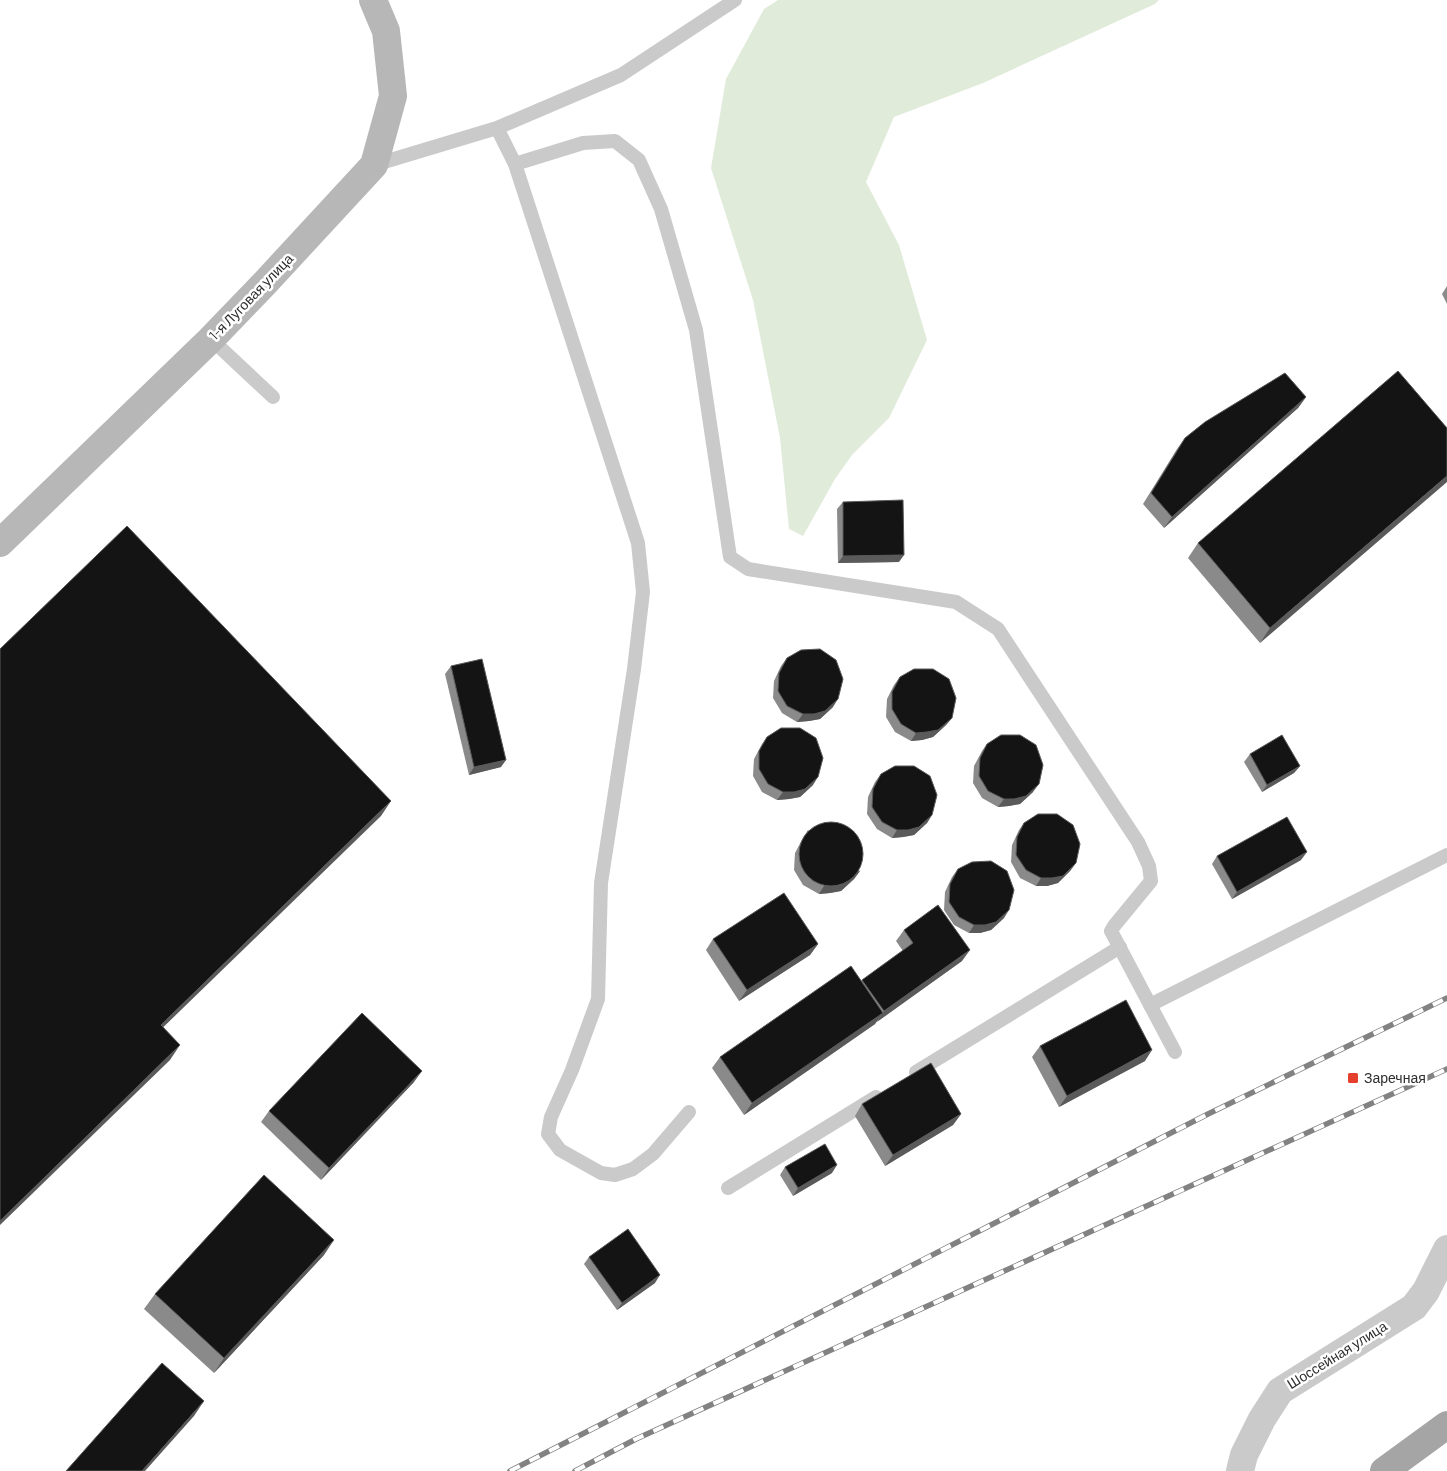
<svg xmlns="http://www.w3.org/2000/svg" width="1447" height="1471" font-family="Barlow,sans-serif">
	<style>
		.green { fill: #e0ebda }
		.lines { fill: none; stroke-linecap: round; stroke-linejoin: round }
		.service { stroke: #cacaca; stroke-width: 14 }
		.minor { stroke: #cacaca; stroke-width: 28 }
		.secondary { stroke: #b7b7b7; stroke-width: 28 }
		.primary { stroke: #a5a5a5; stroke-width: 28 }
		.rail-casing { stroke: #828282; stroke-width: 5.5 }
		.rail { stroke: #fff; stroke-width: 4; stroke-dasharray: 11; stroke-linecap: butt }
		.wall { fill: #8a8a8a }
		.shaded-wall { fill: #5a5a5a }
		.building { fill: #141414; stroke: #5a5a5a }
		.poi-dot { fill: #e53f2d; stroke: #fff; stroke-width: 2 }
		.labels { text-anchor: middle; stroke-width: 5; stroke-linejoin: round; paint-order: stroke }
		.street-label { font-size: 14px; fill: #2d2d2d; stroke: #fff }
		.poi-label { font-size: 14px; fill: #2d2d2d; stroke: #fff; text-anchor: start }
	</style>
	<rect width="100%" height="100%" fill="#fff"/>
	<polygon class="green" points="778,0 1159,0 1155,4 983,83 894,117 866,182 899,245 927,340 889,418 852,455 835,479 803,536 789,529 780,438 753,300 711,168 726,79 764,9"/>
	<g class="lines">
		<g class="service">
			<polyline points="497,128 515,164 638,543 643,592 634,669 601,883 598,999 572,1070 551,1117 548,1134 560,1150 601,1173 615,1175 633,1169 653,1154 689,1112"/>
			<polyline points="515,164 583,143 615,141 639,160 661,209 696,330 730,557 748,569 956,602 998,629 1138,842 1149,866 1151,881 1114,926 1111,931 1175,1052"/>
			<polyline points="374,165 497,128 621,75 735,0"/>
			<polyline points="211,339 273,397"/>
			<polyline points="1150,1005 1447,855"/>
			<polyline points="916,1072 1120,947"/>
			<polyline points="728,1188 876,1097"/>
		</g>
		<polyline class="minor" points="1240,1471 1244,1455 1262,1419 1280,1391 1414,1307 1426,1291 1447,1249"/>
		<polyline class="secondary" points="0,543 211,339 264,284 374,165 393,96 386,31 373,0"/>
		<polyline class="primary" points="1384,1471 1447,1425"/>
		<g class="rail-casing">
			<g id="rail">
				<polyline points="510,1471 1208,1114 1447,998"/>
				<polyline points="575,1471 636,1439 1447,1069"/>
			</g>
		</g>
		<use href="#rail" class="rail"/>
	</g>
	<g class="wall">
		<polygon points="1447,286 1447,304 1442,294"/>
		<polygon points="1306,397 1298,408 1164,528 1143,504 1177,449 1185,438"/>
		<polygon points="1447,428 1260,643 1188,558 1198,543"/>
		<polygon points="843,502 899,562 838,563 837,509"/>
		<polygon points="787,658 833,707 820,719 809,721 797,722 782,713 773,698 774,681 781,666"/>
		<polygon points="451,666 501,767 469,775 445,674"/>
		<polygon points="900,677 952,718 946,725 933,737 922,740 911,741 895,732 886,717 887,699 894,685"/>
		<polygon points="767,737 813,785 800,797 789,799 777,800 762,792 753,776 754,759 762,744"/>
		<polygon points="987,744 1033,792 1020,804 1009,806 998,807 982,798 973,783 974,766 982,751"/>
		<polygon points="1250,754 1300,766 1294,773 1262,792 1244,762"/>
		<polygon points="881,774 932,815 927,823 914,835 903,837 892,838 877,829 867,814 868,797 875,782"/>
		<polygon points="1024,823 1076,863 1070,871 1058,883 1047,886 1036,886 1020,878 1011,862 1012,845 1019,830"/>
		<polygon points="808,830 860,871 854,879 841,891 830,893 819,894 803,885 794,870 795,853 803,838"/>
		<polygon points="1217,856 1301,860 1232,899 1212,864"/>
		<polygon points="958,869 1004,918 991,930 980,933 969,933 954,925 944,910 945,892 952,877"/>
		<polygon points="904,930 962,961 876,1022 875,1024 744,1115 712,1068 720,1057 861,981 862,980 903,951 896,941"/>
		<polygon points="713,939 818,944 810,955 739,1001 706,950"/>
		<polygon points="1040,1046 1145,1061 1059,1107 1032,1057"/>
		<polygon points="414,1082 321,1180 261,1122 269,1111"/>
		<polygon points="862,1104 961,1114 953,1125 885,1166 855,1116"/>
		<polygon points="785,1167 832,1173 793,1196 780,1175"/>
		<polygon points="324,1255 214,1373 144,1309 155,1294"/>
		<polygon points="589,1257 655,1283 617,1310 584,1264"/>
	</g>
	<g class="shaded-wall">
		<polygon points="1306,397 1298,408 1164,528 1172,517"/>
		<polygon points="1447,476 1447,482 1260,643 1270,628"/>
		<polygon points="904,555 899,562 838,563 843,556"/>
		<polygon points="838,699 833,707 820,719 809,721 797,722 803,714"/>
		<polygon points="952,718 946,725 933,737 922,740 911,741 916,733"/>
		<polygon points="506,760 501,767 469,775 474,767"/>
		<polygon points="1300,766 1294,773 1262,792 1267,785"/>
		<polygon points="818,777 813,785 800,797 789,799 777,800 783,792"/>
		<polygon points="1039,784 1033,792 1020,804 1009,806 998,807 1004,799"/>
		<polygon points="391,801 381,816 150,1040 161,1025"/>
		<polygon points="932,815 927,823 914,835 903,837 892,838 897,830"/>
		<polygon points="1307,852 1301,860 1232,899 1237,892"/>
		<polygon points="1076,863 1070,871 1058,883 1047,886 1036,886 1041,878"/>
		<polygon points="860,871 854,879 841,891 830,893 819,894 824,886"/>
		<polygon points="1009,910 1004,918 991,930 980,933 969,933 974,925"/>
		<polygon points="818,944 810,955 739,1001 747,990"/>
		<polygon points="970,950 962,961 877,1022 884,1011"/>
		<polygon points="883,1013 875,1024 744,1115 752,1103"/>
		<polygon points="180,1045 170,1060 0,1225 0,1221"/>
		<polygon points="1152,1050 1145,1061 1059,1107 1067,1096"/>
		<polygon points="422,1071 414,1082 321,1180 329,1168"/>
		<polygon points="961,1114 953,1125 885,1166 893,1155"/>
		<polygon points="837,1165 832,1173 793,1196 798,1188"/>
		<polygon points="334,1240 324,1255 214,1373 224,1358"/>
		<polygon points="660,1275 655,1283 617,1310 622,1303"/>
		<polygon points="204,1401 194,1416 145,1471 142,1471"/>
	</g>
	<g class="building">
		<polygon points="1398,371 1447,428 1447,476 1270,628 1198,543"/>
		<polygon points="1285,373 1306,397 1172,517 1151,493 1185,438 1205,422"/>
		<polygon points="903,500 904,555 843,556 843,502"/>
		<polygon points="127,526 391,801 161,1025 180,1045 0,1221 0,649"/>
		<polygon points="820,649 836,660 843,679 838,699 825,711 814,714 803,714 787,706 778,691 779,673 787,658 801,650"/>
		<polygon points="482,659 506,760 474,767 451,666"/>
		<polygon points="914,669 933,669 949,679 956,698 952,718 938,730 927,732 916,733 901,724 892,709 892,692 900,677"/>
		<polygon points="781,728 800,728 816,738 823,758 818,777 805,789 794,792 783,792 768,784 759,769 759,751 767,737"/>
		<polygon points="1001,735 1020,735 1036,745 1043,765 1039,784 1026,796 1014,799 1004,799 988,791 979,776 980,758 987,744"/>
		<polygon points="1282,735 1300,766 1267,785 1250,754"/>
		<polygon points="895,766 914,766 930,776 937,795 932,815 919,827 908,830 897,830 882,822 872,807 873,789 881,774"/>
		<polygon points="1038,814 1057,814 1073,825 1080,844 1076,863 1063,876 1052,878 1041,878 1026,870 1016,855 1017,837 1024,823"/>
		<polygon points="1287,817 1307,852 1237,892 1217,856"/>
		<circle cx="831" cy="854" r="32"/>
		<polygon points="991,861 1007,871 1014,890 1009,910 996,922 985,925 974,925 959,917 949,902 950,884 958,869 972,862"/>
		<polygon points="784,893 818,944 747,990 713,939"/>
		<polygon points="938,905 970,950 884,1011 862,980 913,943 904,930"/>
		<polygon points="851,966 883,1013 752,1103 720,1057"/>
		<polygon points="1126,1000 1152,1050 1067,1096 1040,1046"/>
		<polygon points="362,1013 422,1071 329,1168 269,1111"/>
		<polygon points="931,1063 961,1114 893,1155 862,1104"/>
		<polygon points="825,1144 837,1165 798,1188 785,1167"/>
		<polygon points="264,1175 334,1240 224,1358 155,1294"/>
		<polygon points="628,1229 660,1275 622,1303 589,1257"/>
		<polygon points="162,1363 204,1401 142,1471 66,1471"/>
	</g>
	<rect class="poi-dot" x="1347" y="1072" width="12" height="12" rx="2.5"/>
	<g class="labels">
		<g class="street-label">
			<text transform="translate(251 297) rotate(-46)" y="5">1-я Луговая улица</text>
			<text transform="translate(1337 1355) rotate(-32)" y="5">Шоссейная улица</text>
		</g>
		<g class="poi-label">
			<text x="1364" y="1083">Заречная</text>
		</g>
	</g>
</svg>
